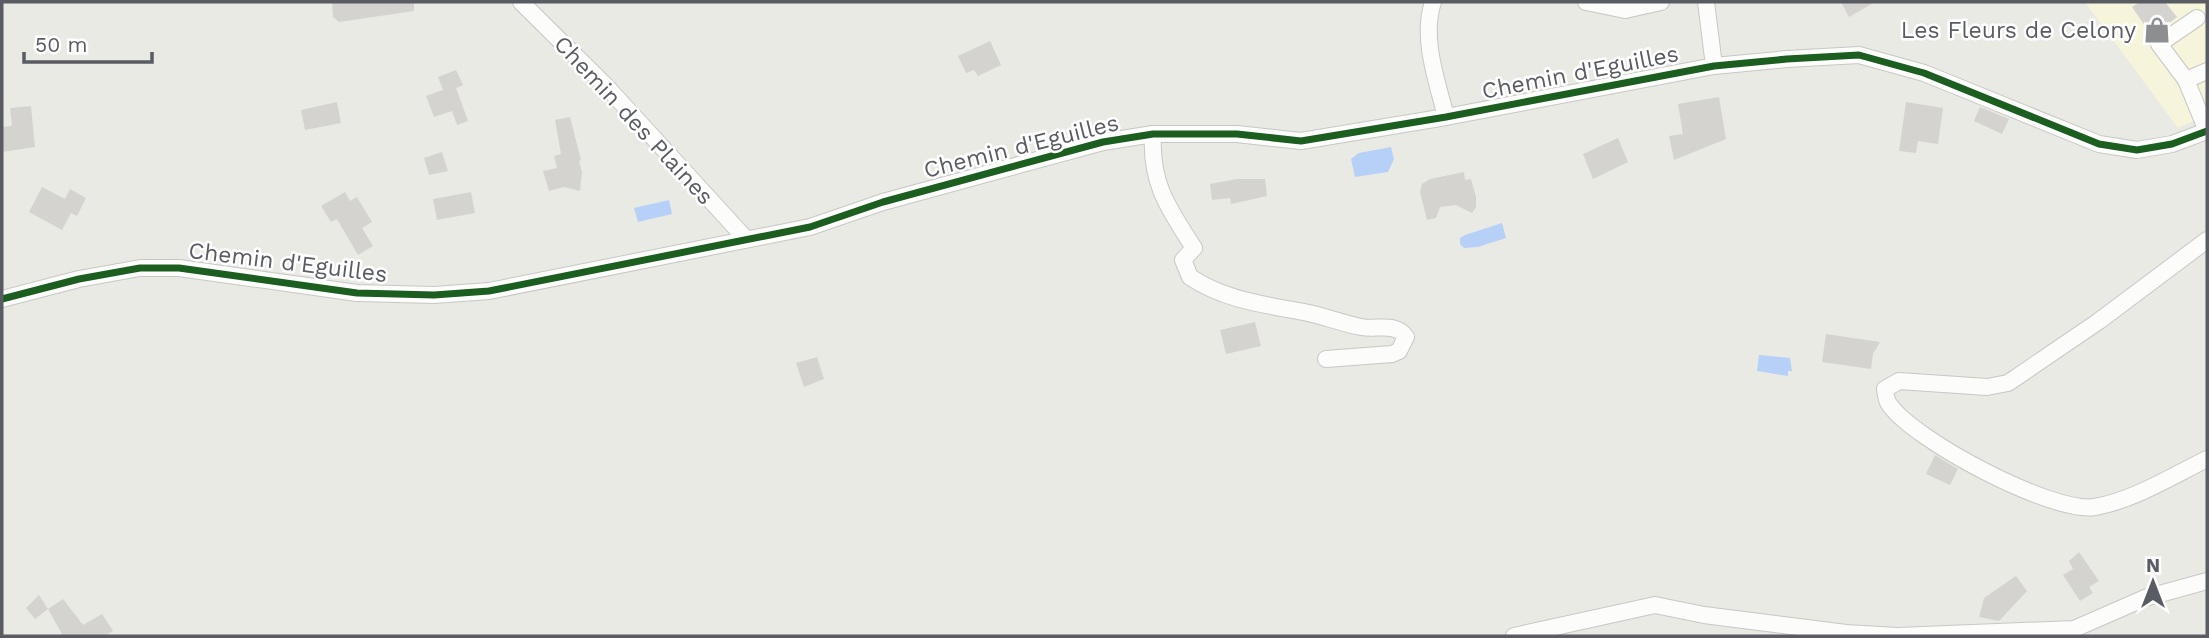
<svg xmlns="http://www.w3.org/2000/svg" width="2209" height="638" font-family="'Work Sans',sans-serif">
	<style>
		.commercial { fill: #f6f4db }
		.water { fill: #b6d0f7 }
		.building { fill: #d4d3cf }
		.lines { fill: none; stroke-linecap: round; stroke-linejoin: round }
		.minor-casing { stroke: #c6c8c6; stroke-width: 18 }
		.minor { stroke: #fcfcfb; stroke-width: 16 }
		.cycleway-casing { stroke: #fff; stroke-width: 11 }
		.cycleway { stroke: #1b5e20; stroke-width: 7 }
		.labels { text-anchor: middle; stroke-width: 5; stroke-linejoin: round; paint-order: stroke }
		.poi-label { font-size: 23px; fill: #595c62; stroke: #fff; text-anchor: end }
		.street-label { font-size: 23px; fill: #595c62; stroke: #fff }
	</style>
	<rect width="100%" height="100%" fill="#eaeae4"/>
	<polygon class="commercial" points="2085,2 2207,2 2207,115 2178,128"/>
	<g class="water">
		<polygon points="1391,147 1394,159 1388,172 1355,177 1351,159 1359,153"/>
		<polygon points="669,200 672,214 638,222 634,208"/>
		<polygon points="1502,223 1506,238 1478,247 1464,248 1460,244 1460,238 1465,235"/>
		<polygon points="1759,355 1790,358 1792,371 1788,371 1788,376 1757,371"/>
	</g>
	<g class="building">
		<polygon points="332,2 414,2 414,11 339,22 333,17"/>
		<polygon points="1841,2 1875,2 1849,17"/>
		<polygon points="2140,2 2165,2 2177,17 2152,36 2132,7"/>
		<polygon points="990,41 1001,65 978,76 974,70 966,73 958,56"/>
		<polygon points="456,70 463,85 456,88 468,121 457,125 452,111 434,117 426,96 443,90 438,77"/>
		<polygon points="1719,97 1726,139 1674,160 1669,136 1683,134 1678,104"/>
		<polygon points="337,102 341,123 305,130 301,110"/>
		<polygon points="1906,102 1943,108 1938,144 1918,141 1916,153 1899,151"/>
		<polygon points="31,106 35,147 2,152 2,127 12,126 10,108"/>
		<polygon points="1980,107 2009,119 2002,134 1974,121"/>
		<polygon points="570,117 581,160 579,161 582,172 580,191 564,187 549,191 543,171 557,168 554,156 561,154 555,120"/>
		<polygon points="1618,138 1628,162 1593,179 1583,154"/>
		<polygon points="442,152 448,171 429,175 424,158"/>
		<polygon points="1464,172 1465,180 1471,179 1476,197 1476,207 1472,213 1456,205 1440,207 1436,218 1427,220 1420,192 1422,184 1430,179"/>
		<polygon points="1237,179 1265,179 1267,196 1231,204 1230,198 1212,200 1210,184"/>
		<polygon points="42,187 65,199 70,189 86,198 77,216 71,213 62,230 29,212"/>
		<polygon points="345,192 350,201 357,197 372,222 362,228 373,246 358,255 337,219 331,222 321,206"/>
		<polygon points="471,192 475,213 437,220 433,199"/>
		<polygon points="1255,322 1261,346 1226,354 1220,330"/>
		<polygon points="1826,334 1880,342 1873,354 1871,369 1822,362"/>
		<polygon points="817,357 824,379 804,387 796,363"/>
		<polygon points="1935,455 1958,469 1950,485 1926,474"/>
		<polygon points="2079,552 2099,581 2089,587 2093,593 2080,601 2063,575 2073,569 2069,561"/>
		<polygon points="2016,576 2027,591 1999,621 1979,617 1984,598"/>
		<polygon points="39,595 48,609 63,599 83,625 102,614 113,631 105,636 63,636 48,609 35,619 26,608"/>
	</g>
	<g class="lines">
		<g class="minor-casing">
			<g id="minor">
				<polyline points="521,2 606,86 746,239"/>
				<path d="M1433,2c-12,36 4,79 13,115"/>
				<polyline points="1586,2 1625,10 1661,2"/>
				<polyline points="1706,2 1714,66"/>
				<polyline points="2207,71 2186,80 2207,131"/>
				<polyline points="2186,80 2159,44 2197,18"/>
				<path d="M1153,134c-3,50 16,75 41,114l-11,12 7,17c33,22 70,27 108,34 21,3 42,12 63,16 17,3 34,-5 45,10l-7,14 -7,3 -66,5"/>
				<path d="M2207,240l-108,81 -91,62 -21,4 -88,-6 -14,8c1,5 1,11 4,15 24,36 164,110 206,103 39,-7 77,-31 112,-48"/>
				<polyline points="2,299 79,279 140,268 179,268 357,293 434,295 489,291 810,227 883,202 1103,142 1153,134 1237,134 1301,141 1446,117 1714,66 1787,59 1859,55 1924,73 2099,144 2137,150 2172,144 2207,131"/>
				<polyline points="1514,636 1655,605 1704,615 1846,633 1897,636"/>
				<polyline points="1898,636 2074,629 2145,598 2207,581"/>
			</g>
		</g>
		<use href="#minor" class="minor"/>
		<g class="cycleway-casing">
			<polyline id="cycleway" points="2,299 79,279 140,268 179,268 357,293 434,295 489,291 810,227 883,202 1103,142 1153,134 1237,134 1301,141 1446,117 1714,66 1787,59 1859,55 1924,73 2099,144 2137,150 2172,144 2207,131"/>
		</g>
		<use href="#cycleway" class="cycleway"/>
	</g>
	<defs>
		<g id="shop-bare" transform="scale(2.1)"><path d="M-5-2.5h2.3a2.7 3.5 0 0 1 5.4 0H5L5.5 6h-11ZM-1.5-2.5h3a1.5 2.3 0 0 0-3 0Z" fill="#8c8e90" stroke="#fff" stroke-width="2.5" paint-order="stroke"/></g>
	</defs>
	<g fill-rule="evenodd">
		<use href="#shop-bare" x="2157" y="30"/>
	</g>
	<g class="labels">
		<g class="poi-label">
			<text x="2136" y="38">Les Fleurs de Celony</text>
		</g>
		<g class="street-label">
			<text transform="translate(1580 72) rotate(-11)" y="8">Chemin d'Eguilles</text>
			<text transform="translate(634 120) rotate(47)" y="8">Chemin des Plaines</text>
			<text transform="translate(1021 146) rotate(-14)" y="8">Chemin d'Eguilles</text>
			<text transform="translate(288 262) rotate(7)" y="8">Chemin d'Eguilles</text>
		</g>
	</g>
	<rect width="2209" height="638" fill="none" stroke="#595c62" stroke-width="7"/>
	<g transform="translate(2153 582)" stroke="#ffffff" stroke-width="5" paint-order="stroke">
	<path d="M0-5L12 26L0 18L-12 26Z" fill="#595c62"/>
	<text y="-10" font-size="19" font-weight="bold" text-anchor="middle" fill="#595c62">N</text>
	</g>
	<path d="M24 52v10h128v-10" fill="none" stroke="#595c62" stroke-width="3.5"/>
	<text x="35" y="52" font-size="21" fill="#595c62" stroke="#ffffff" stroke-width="5" paint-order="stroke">50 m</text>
</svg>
